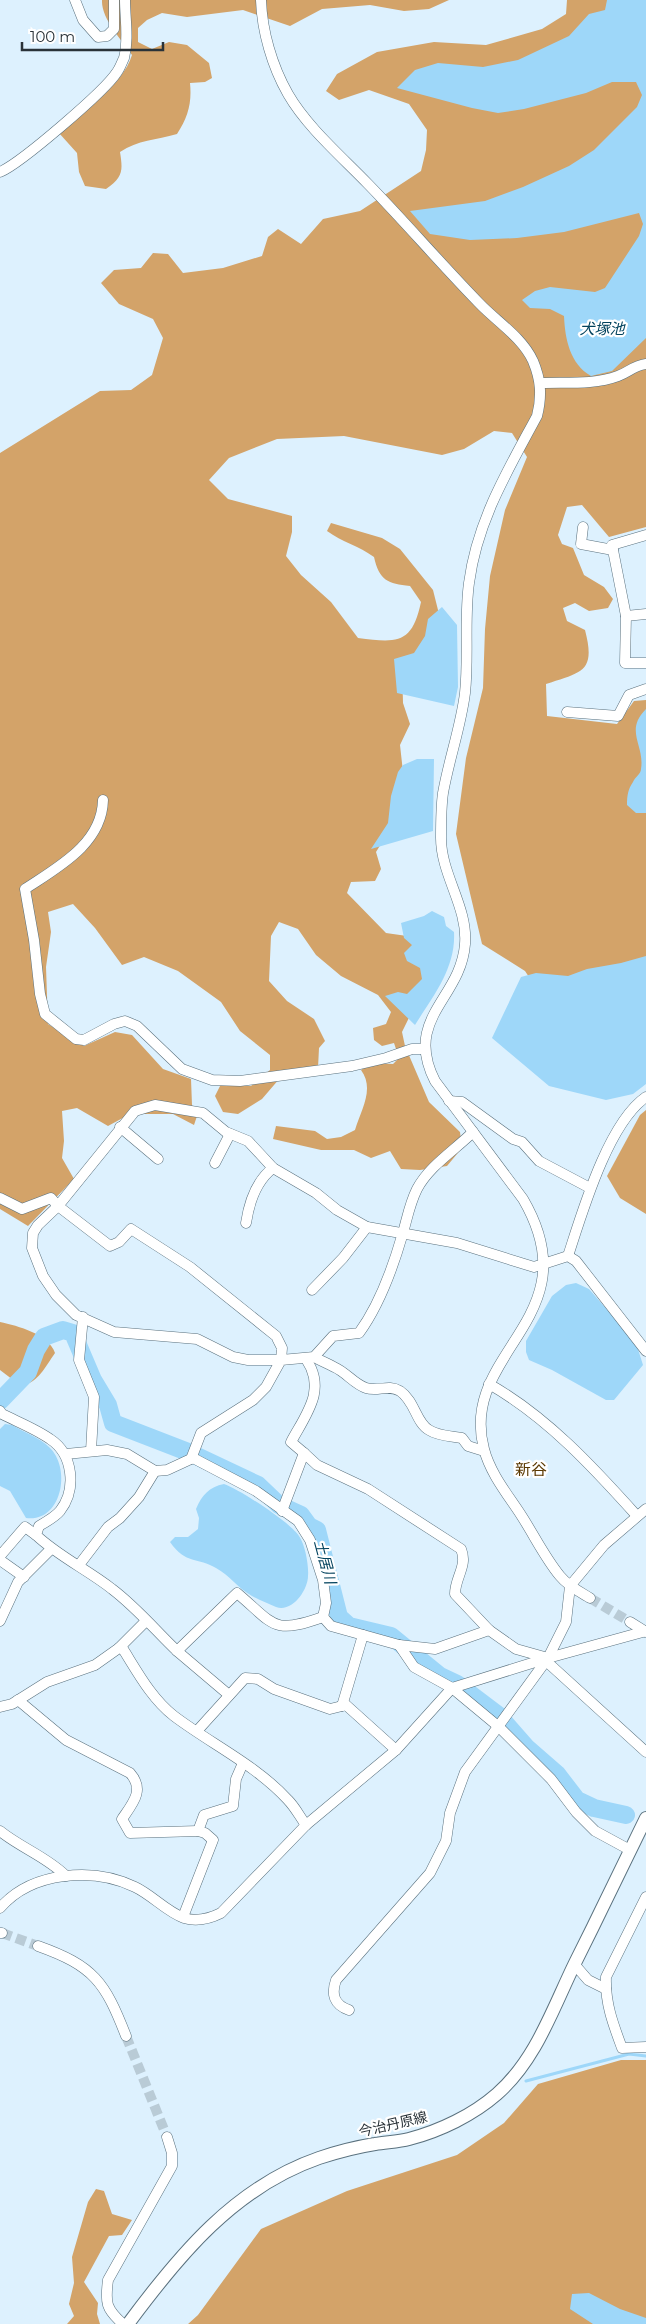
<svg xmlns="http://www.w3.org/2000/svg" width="646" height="2324" font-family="Montserrat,'Noto Sans JP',sans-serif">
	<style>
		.forest { fill: #d3a369 }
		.water { fill: #9ed7f9 }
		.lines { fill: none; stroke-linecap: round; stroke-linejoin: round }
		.stream { stroke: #9ed7f9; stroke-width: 3 }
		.river { stroke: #9ed7f9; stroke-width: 18 }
		.minor-tunnel { stroke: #b9cbd6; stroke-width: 10; stroke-dasharray: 10 5; stroke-linecap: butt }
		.minor-casing { stroke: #5a717e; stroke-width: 11 }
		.major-casing { stroke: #5a717e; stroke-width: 14 }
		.minor { stroke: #fff; stroke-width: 10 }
		.major { stroke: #fff; stroke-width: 12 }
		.labels { text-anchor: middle; stroke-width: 4.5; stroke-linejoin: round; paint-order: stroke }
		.street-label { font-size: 14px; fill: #293238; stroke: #fff }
		.water-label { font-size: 15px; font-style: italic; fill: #02425d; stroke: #fff }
		.quarter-label { font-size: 16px; fill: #5b3902; stroke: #fff }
	</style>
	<rect width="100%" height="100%" fill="#ddf1fe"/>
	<g class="forest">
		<path d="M102,0h347l-20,9 -25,2 -34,-6 -48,4 -32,17 -47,-16 -56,7 -25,-4 -15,7 -9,8v14l14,7 17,-7 18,3 22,18 3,15 -7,4 -15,1c2,20 -2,34 -13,51 -21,6 -39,6 -57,18 3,19 3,25 -14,37l-21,-3 -6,-14 -2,-19 -18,-20c23,-20 64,-48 73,-78 -10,-15 -31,-36 -30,-55z"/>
		<path d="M567,0h79v527l-37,10 -27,-32 -15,2 -9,28 4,9 11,4 11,27 20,12 9,12 -5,9 -19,3 -14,-8 -12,5 4,13 18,9c11,42 -3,42 -39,54l1,32 70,8 17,-23 12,-1v268l-109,21 -12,-18 -43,-27 -26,-110 10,-76 17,-70 2,-59 5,-53 15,-66 22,-53 -15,-24 -18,-2 -30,18 -22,6 -98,-19 -67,3 -48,19 -20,22 19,19 64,17v16l-6,24 15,19 30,27 27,36c40,5 54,6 63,-36l-11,-16c-22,-2 -31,-6 -36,-29 -15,-11 -32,-15 -47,-26l4,-8 51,15 18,11 33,41 7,28 -24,40 -14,7 1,38 7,21 -10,21 3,27 -11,54 -16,26 5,17 -6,12 -24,1 -4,11 39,40 21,3 17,29 3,16 -25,51 3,14 24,56 31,30 2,16 -15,18 -27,4 -19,-1 -11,-18 -19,7 -17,-8h-33l-48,-11 3,-13 39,5 12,8 14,-2 14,-7c6,-20 20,-41 6,-60l10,-7 22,1 6,-6 -5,-15 -12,3 -8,-6 -1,-12 13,-4 5,-12 -13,-17 -37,-19 -25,-21 -18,-26 -19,-7 -8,14 -2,45 18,20 27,18 11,22 -6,7 -1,20 -32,3 -24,28 -24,15 -15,-2 -8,-16 6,-12 30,2 19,-16v-15l-30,-24 -19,-29 -43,-31 -34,-14 -22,8 -27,-37 -22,-24 -25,8 3,20 -5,35 2,57 36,22 31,-14 17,3 31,34 28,10 1,26 5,11 -3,9 -21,-11h-43l-22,12 -31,-18 -15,3 2,30 -2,17 12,21 -46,47 -28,-17v-756l100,-62 31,-1 21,-15 11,-37 -10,-19 -34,-15 -18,-21 13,-13 27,-2 12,-15 15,1 15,19 40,-5 39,-12 6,-19 10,-8 23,15 22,-25 37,-8 61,-40 5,-21 1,-20 -18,-26 -40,-14 -30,10 -13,-9 11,-17 40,-22 57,-10 52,3 56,-16 24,-15z"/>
		<polygon points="646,1110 646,1214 620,1198 607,1176 640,1115"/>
		<path d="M0,1322c18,4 49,12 55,31 -10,14 -16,29 -34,33l-21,-16z"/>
		<polygon points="621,2060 646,2060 646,2324 188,2324 198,2315 261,2229 347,2191 457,2155 504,2123 538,2084"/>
		<polygon points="96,2189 104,2191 112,2214 132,2220 122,2235 109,2236 84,2282 98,2303 97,2314 100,2324 67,2324 74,2316 69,2304 74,2283 72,2257 88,2202"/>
	</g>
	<g class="water">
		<path d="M607,0h39v338l-34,33 -21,5c-21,-12 -26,-37 -27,-60l-14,-7 -20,-1 -8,-8 13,-9 15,-4 45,5 10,-4 34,-52 4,-12 -4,-11 -75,19 -47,6 -47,2 -40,-6 -20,-23 75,-10 38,-14 46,-21 25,-16 43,-43 5,-12 -6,-13h-24l-26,11 -62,16 -26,4 -26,-5 -75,-20 18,-18 23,-7 45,4 35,-7 51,-24 20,-22 16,-4z"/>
		<polygon points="442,607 457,625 458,687 454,706 397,693 394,659 414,653 425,636 428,619"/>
		<path d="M646,709v104h-10l-9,-8c0,-9 1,-16 6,-23 2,-5 8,-8 8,-13 4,-24 -17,-38 5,-60z"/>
		<polygon points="417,759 434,759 433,831 371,849 388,823 391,796 398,772 403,765"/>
		<path d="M432,911l12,6 2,9 8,6c2,36 -21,64 -39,93l-30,-29 13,-4 9,2 15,-15 -2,-11 -13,-7 -3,-8 8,-8 -8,-7 -3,-15 23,-7z"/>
		<polygon points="646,956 646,1084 633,1094 606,1100 549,1086 492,1038 521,977 536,973 568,976 587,969 621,963"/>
		<polygon points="576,1283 589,1289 636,1343 643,1365 614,1400 606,1400 552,1370 529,1360 526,1352 526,1341 552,1296 566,1285"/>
		<path d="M5,1424l7,1c12,7 28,13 37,22 23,21 13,76 -23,71l-16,-27 -10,-5v-57z"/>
		<path d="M224,1484c15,5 67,39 75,52 6,8 10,30 9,40 0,14 -16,37 -32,31 -7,-3 -17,-7 -24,-11 -13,-7 -23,-21 -36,-28 -18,-11 -30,-3 -46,-26l5,-5h13l10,-8 1,-11 -3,-9c6,-14 13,-22 28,-25z"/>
		<polygon points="589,2293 620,2309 646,2318 646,2324 593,2324 570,2309 572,2294"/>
	</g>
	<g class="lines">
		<polyline class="stream" points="526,2081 629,2054 646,2056"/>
		<polyline class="river" points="0,1401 28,1372 36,1350 44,1337 63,1330 73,1333 93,1380 108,1405 113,1423 188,1452 258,1485 279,1505 301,1515 309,1526 317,1530 339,1617 349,1626 391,1636 440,1676 457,1684 498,1715 526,1747 557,1774 577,1800 594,1808 626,1815"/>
		<g class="minor-tunnel">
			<polyline points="590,1598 630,1622"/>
			<polyline points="2,1933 38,1946"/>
			<polyline points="126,2036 167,2137"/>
		</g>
		<g class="minor-casing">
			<g id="minor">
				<polyline points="75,0 83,20 98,37 107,36 114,29 114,0"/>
				<path d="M261,0c1,31 11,66 27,94 19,33 53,62 80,90 38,39 73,80 111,119 17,18 43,34 54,58 8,19 9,35 4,55 -29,54 -60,105 -68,167 -5,36 0,73 -4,110 -4,33 -16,66 -22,100 -2,14 -2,30 -2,45 0,37 27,69 24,106 -4,55 -62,74 -30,137l88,118c70,120 -65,152 -39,250 6,24 24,46 37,66 13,20 24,43 39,61 8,10 20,16 30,22"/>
				<path d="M0,172c21,-9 105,-81 117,-100 3,-4 5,-10 7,-14 5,-19 1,-39 1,-58"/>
				<path d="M541,383c25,-1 53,2 77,-7 11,-4 15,-10 28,-12"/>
				<polyline points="583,527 581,544 613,550"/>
				<polyline points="646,535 612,545 626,616 625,663 646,663"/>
				<polyline points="626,616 646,614"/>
				<polyline points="567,712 618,716 629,695 646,689"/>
				<path d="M103,800c-1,44 -45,67 -78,89l9,51 6,54 5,20 31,25 8,1 30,-16 11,-3 12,5 45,43 30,11 28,1 112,-15 34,-8 26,-9h13"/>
				<polyline points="449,1101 462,1102 513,1139 522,1142 539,1161 590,1188"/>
				<polyline points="120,1127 158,1159"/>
				<polyline points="215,1163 230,1134"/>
				<polyline points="0,1198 22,1209 51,1198 58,1206 38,1225 33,1233 32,1248 43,1276 56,1295 76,1315 114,1332 197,1339 233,1357 248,1360 281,1360 282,1348 276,1336 190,1267 131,1229 119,1242 110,1246 58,1206 135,1111 155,1105 203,1113 226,1132 248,1141 273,1168 316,1193 337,1210 367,1227 457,1243 534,1267 568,1256 576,1261 646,1351"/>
				<path d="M246,1223c3,-20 10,-42 27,-55"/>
				<path d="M568,1256c14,-43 40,-133 78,-159"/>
				<polyline points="312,1290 343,1258 367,1227"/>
				<polyline points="83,1317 79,1360 94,1397 91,1451"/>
				<path d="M314,1357c7,4 13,6 20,10 12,5 20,17 32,21 12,4 22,-4 34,3 15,10 16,32 29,39 9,6 22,6 33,8l6,8 16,5"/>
				<path d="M489,1384c58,33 104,83 148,132"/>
				<path d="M0,1411l2,3c16,8 34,15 48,25 23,15 27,50 10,72 -5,6 -14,11 -21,15l-3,9c22,21 52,35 76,54 24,18 44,42 65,62l60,-58c38,32 35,42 86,24"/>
				<path d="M304,1453l13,12 51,24 93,60c7,17 -6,28 -6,45l34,36"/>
				<polyline points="66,1454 107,1450 127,1454 155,1471 167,1470 193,1458 256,1491 298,1521 310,1540 323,1580 326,1603 323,1617"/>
				<path d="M191,1459l10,-26 52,-33 13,-13 15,-27 33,-3 19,-21 26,-3c19,-26 34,-66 43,-97 5,-16 7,-31 15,-47 12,-23 38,-39 56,-57"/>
				<path d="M282,1511l22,-58 -13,-11c15,-28 36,-52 15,-83"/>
				<polyline points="0,1556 25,1527 36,1535"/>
				<polyline points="0,1560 24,1577"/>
				<polyline points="79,1565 108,1527 120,1518 139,1497 155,1471"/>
				<polyline points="323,1617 331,1626 399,1645 435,1649 489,1630 516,1649 548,1658"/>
				<polyline points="0,1621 18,1582 51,1549"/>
				<polyline points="630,1622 646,1632"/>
				<polyline points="399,1645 414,1667 452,1688 499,1727 551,1779 576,1812 595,1831 630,1850"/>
				<polyline points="119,1648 146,1621"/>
				<polyline points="177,1651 229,1695"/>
				<polyline points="546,1661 646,1752"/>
				<path d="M18,1700l48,40 64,33c15,17 3,30 -8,46l8,14 68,-2 7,2 8,7 -30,77"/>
				<polyline points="342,1706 363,1635"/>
				<path d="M0,1707l12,-3 35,-22 48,-17 24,-17 4,1c15,24 29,50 51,67 37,28 82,49 114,84 7,7 12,17 18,25"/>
				<polyline points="197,1731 245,1678 258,1679 274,1689 330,1709 346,1705 396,1750"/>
				<path d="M0,1831c21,17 47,26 66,45"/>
				<polyline points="198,1831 204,1815 233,1806 236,1779 243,1763"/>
				<path d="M646,1897l-40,80c-1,26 7,47 16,71l24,-1"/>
				<path d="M0,1908c32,-37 94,-41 135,-21 17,8 32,25 49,31 13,4 25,1 37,-5l85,-88 90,-75 56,-62 96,-30 18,-36 4,-36 34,-41 42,-36"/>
				<polyline points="0,1933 2,1933"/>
				<path d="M38,1946c56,20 67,36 88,90"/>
				<polyline points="575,1965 588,1980 606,1989"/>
				<path d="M349,2010c-15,-5 -18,-16 -13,-30l94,-107 16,-32 4,-28 15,-41 83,-114 98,-27"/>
				<path d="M123,2324c-17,-15 -18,-21 -15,-44l64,-114v-13l-5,-16"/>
			</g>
		</g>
		<g class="major-casing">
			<path id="major" d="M128,2324c51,-69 107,-137 191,-166 18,-6 37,-11 56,-14 11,-2 23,-2 34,-5 31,-8 64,-24 88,-45 39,-34 56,-86 78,-131 24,-48 47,-96 71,-145"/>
		</g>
		<use href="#minor" class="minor"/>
		<use href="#major" class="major"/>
	</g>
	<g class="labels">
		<g class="street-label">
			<text transform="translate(393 2124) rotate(-13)" y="5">今治丹原線</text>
		</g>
		<g class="water-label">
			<text x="602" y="334">犬塚池</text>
			<text transform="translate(325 1562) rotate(75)" y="5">土居川</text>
		</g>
		<g class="quarter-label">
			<text x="531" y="1475">新谷</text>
		</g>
	</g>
	<path d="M22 42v8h141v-8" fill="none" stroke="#293238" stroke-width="2.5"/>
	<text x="30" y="42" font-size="15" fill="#293238" stroke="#ffffff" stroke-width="4" paint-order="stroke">100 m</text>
</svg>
